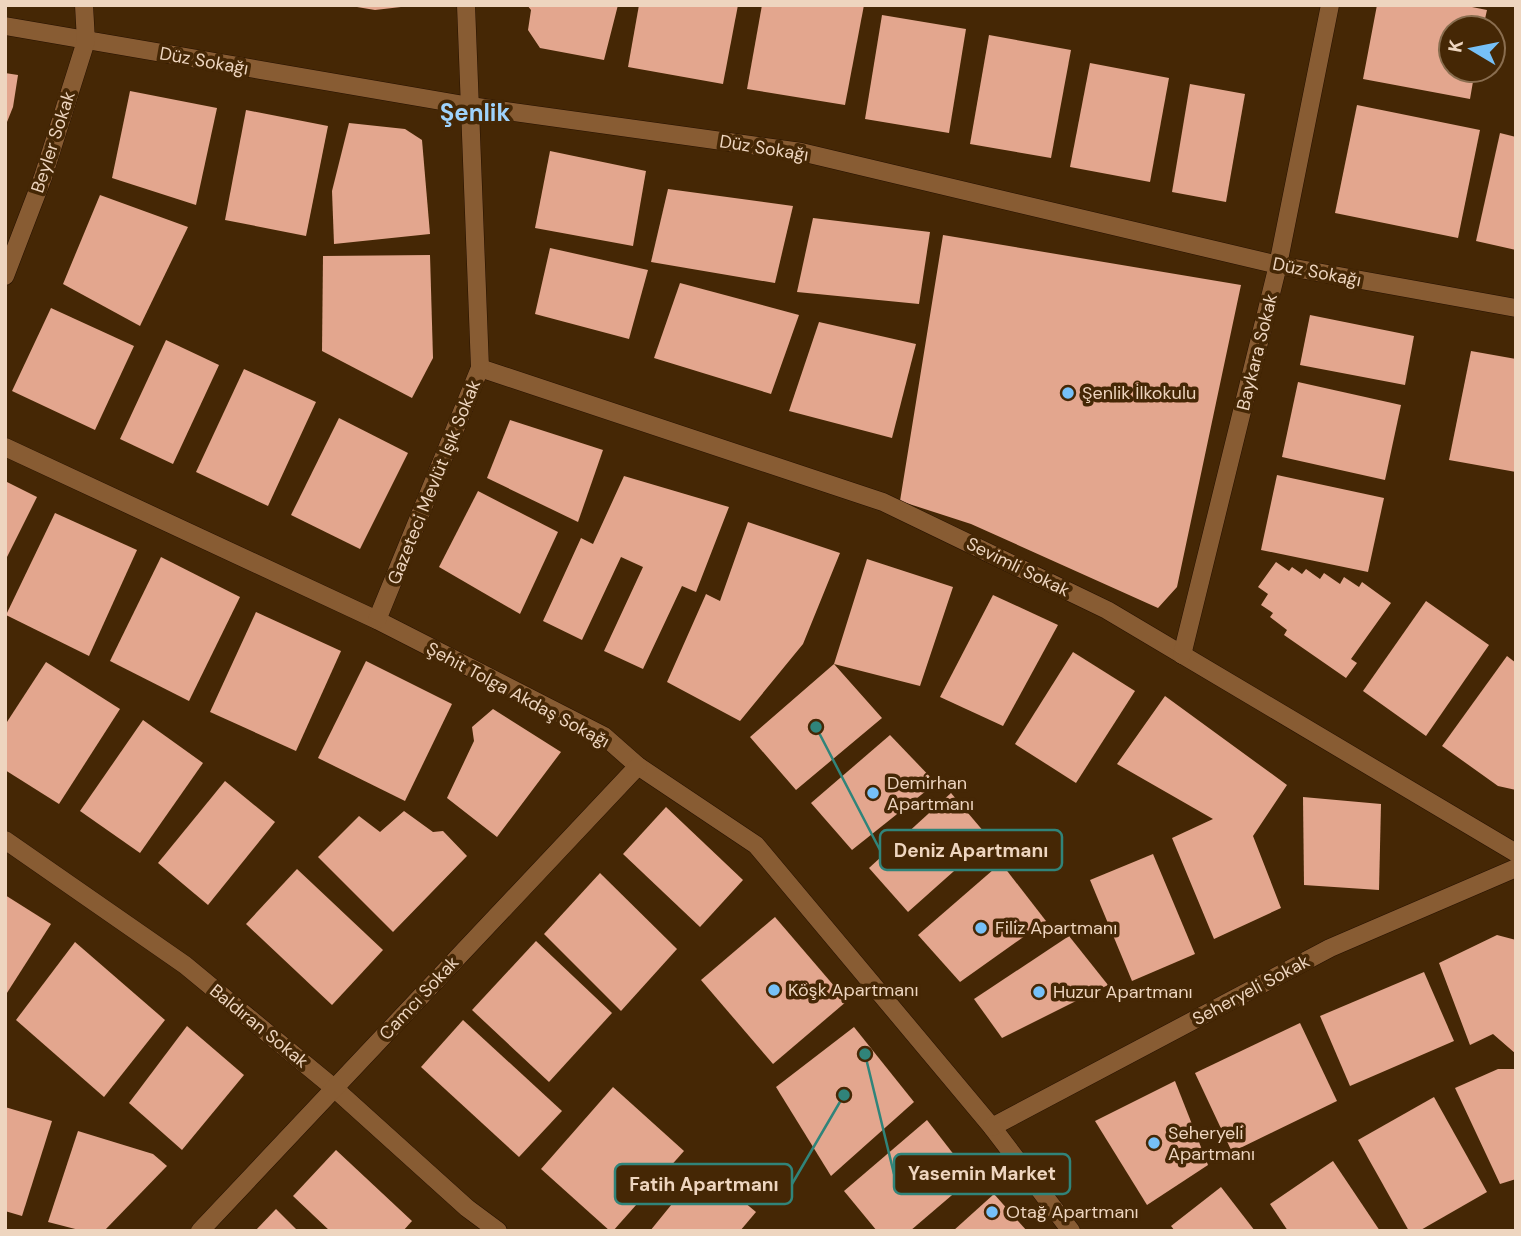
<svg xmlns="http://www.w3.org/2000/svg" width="1521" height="1236" font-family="'DM Sans',sans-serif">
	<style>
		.building { fill: #e3a68e }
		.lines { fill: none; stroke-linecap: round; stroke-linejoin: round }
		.minor-casing { stroke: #261100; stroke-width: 19 }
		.minor { stroke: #885c33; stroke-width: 18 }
		.poi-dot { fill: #76c0f7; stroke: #452705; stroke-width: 2.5 }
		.labels { text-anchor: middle; stroke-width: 7; stroke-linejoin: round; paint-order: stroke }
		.street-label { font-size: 18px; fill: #eed5bf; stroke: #452705 }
		.poi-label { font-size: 18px; fill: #eed5bf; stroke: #452705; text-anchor: start }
		.district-label { font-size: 24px; font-weight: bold; fill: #9ed2fc; stroke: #452705 }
		.leader { fill: none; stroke: #30847a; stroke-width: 2.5 }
		.callout-dot { fill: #30847a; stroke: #452705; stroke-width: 2.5 }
		.callout { fill: #452705; stroke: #30847a; stroke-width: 2.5 }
		.callout-label { font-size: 19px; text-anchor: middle; font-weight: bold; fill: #eed5bf }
	</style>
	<rect width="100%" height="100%" fill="#452705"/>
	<g class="building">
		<polygon points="357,5 401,5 401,7 375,10 357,7"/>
		<polygon points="527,5 618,5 604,60 540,48 528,30 531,10"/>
		<polygon points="639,5 738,5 723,84 628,67"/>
		<polygon points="762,5 864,5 845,105 747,89"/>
		<polygon points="1377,5 1462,5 1487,10 1483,28 1451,28 1451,70 1475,70 1470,99 1363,79"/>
		<polygon points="882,15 966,29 949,133 865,119"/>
		<polygon points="989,35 1071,50 1051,158 970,144"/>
		<polygon points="1090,63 1169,78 1150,182 1070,167"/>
		<polygon points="5,73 18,75 13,107 5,127"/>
		<polygon points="1190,84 1245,94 1226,202 1172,192"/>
		<polygon points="130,91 217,108 196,205 112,178"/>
		<polygon points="1357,105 1480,130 1458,238 1335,213"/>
		<polygon points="246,110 328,126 306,236 225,220"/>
		<polygon points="349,123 405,129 422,140 430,234 334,244 332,191"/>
		<polygon points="1500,133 1516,137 1516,250 1476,241"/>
		<polygon points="550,151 646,171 633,246 535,228"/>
		<polygon points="668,189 793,206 775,283 651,262"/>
		<polygon points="100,195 188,227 140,326 63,284"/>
		<polygon points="813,218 930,232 919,304 797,292"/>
		<polygon points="943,235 1241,285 1177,587 1158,608 971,524 900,501"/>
		<polygon points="550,248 648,270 629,339 535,314"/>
		<polygon points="430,255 433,358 412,398 322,351 323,256"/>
		<polygon points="680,283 799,315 771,394 654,358"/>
		<polygon points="51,308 134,346 95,430 12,391"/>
		<polygon points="1310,315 1414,336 1405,385 1300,365"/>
		<polygon points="819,322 916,344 892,438 789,411"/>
		<polygon points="166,340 219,365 173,464 120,439"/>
		<polygon points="1471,351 1516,359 1516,472 1449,460"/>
		<polygon points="244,369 316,402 268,506 196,472"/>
		<polygon points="1298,382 1401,405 1385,480 1282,457"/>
		<polygon points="339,418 408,453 360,549 291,515"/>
		<polygon points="510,420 603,450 578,522 487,478"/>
		<polygon points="1277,475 1384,498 1368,572 1261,550"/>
		<polygon points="624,476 729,507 696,592 682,586 643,669 604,651 643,567 621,557 582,640 543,621 581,538 593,544"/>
		<polygon points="5,481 37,497 5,561"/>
		<polygon points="478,491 558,532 520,614 439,567"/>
		<polygon points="55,513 137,550 89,656 6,615"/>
		<polygon points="748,522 840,553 803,644 740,721 667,682 706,594 720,601"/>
		<polygon points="161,557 240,597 189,701 110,661"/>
		<polygon points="867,559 953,587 920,686 834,664 882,718 796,790 750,737 834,664"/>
		<polygon points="1276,562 1289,571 1292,567 1302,574 1306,569 1320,579 1324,573 1340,584 1344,577 1359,587 1362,582 1391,603 1351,659 1357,663 1346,678 1284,635 1287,630 1270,617 1273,613 1261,605 1268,594 1258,587"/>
		<polygon points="993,595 1058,625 1003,726 940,697"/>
		<polygon points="1426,601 1489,645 1426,736 1363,691"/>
		<polygon points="256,612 341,651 296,751 210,712"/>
		<polygon points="1073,652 1135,691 1076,783 1015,744"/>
		<polygon points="1507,656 1516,663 1516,790 1498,786 1442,746"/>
		<polygon points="366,661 452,704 405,801 318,758"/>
		<polygon points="46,662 120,709 59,804 5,770 5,725"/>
		<polygon points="1165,696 1287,785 1253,836 1281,908 1214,939 1172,838 1213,819 1117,764"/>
		<polygon points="493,709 561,752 497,837 447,798 474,741 472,727"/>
		<polygon points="143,720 203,763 140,853 80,811"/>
		<polygon points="890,735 936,783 852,850 811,803"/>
		<polygon points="225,781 275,822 208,905 158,863"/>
		<polygon points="951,793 990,839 908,912 869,868"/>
		<polygon points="1303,797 1381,804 1379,890 1304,885"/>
		<polygon points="666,807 743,880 700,927 623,854"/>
		<polygon points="404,811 433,832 443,831 467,856 393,932 318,857 359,816 380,832"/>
		<polygon points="1153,854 1195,954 1132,981 1090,880"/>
		<polygon points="1001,863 1046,921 960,982 918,935"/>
		<polygon points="297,869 383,950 332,1005 246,924"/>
		<polygon points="600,873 677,949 621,1011 544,934"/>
		<polygon points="5,895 51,924 5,996"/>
		<polygon points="775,917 847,1001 773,1064 701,980"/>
		<polygon points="1497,935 1516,940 1516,1054 1493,1034 1470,1045 1439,963"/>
		<polygon points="1069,936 1108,985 1002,1038 974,999"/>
		<polygon points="536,941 612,1013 549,1082 472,1010"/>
		<polygon points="75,942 165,1020 104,1097 16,1020"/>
		<polygon points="1424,972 1454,1041 1350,1086 1320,1016"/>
		<polygon points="463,1020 562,1111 519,1157 421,1067"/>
		<polygon points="1300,1023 1337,1101 1232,1152 1195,1073"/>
		<polygon points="187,1026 244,1075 182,1150 129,1103"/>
		<polygon points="854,1027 914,1102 831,1176 776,1087"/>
		<polygon points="1498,1069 1516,1069 1516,1179 1500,1184 1455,1088"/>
		<polygon points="1175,1081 1208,1165 1147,1205 1095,1121"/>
		<polygon points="613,1087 684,1151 613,1231 610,1231 541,1169"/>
		<polygon points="1434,1097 1487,1192 1419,1231 1409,1231 1358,1140"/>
		<polygon points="5,1107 52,1121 22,1216 5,1211"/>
		<polygon points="927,1120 972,1178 910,1231 877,1231 844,1191"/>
		<polygon points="78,1131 153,1154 167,1166 104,1231 83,1231 48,1222"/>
		<polygon points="336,1150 412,1221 403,1231 330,1231 293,1196"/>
		<polygon points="1333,1161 1380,1231 1288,1231 1270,1204"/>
		<polygon points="702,1167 756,1212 740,1231 650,1231"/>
		<polygon points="1221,1187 1255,1231 1175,1231 1171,1226"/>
		<polygon points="994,1194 1027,1231 953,1231"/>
		<polygon points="276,1209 298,1231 255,1231"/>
	</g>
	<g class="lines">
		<g class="minor-casing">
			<g id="minor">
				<polyline points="5,26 470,106 801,152 1278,265 1516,308"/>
				<polyline points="5,276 43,177 86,41 84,5"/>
				<polyline points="480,368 883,502 1107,610 1516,853"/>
				<polyline points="5,447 377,620 604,736 638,766 756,845 992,1127 1071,1231"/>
				<polyline points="377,620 480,368 466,5"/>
				<polyline points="1182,655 1278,265 1330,5"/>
				<polyline points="5,840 185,965 334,1088 467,1208 498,1231"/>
				<polyline points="992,1127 1330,948 1516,868"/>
				<polyline points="200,1231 638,766"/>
			</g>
		</g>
		<use href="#minor" class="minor"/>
	</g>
	<g class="poi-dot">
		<circle cx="1068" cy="393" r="7"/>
		<circle cx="873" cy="793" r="7"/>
		<circle cx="981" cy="928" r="7"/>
		<circle cx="774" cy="990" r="7"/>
		<circle cx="1039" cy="992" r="7"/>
		<circle cx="1154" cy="1143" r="7"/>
		<circle cx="992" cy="1212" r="7"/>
	</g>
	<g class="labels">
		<g class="street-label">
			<text transform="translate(204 61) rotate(10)" y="6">Düz Sokağı</text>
			<text transform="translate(53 142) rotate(-72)" y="6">Beyler Sokak</text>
			<text transform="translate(764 148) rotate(9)" y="6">Düz Sokağı</text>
			<text transform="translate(1317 272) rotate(11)" y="6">Düz Sokağı</text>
			<text transform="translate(1257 352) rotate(-76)" y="6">Baykara Sokak</text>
			<text transform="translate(434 482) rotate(-68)" y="6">Gazeteci Mevlüt Işık Sokak</text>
			<text transform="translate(1018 567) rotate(26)" y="6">Sevimli Sokak</text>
			<text transform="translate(518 695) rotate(28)" y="6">Şehit Tolga Akdaş Sokağı</text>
			<text transform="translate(1251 990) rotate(-28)" y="6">Seheryeli Sokak</text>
			<text transform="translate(419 998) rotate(-47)" y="6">Camcı Sokak</text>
			<text transform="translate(259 1026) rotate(39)" y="6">Baldıran Sokak</text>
		</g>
		<g class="poi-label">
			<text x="1082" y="399">Şenlik İlkokulu</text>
			<text x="887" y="789">Demirhan<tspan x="887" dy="21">Apartmanı</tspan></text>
			<text x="995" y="934">Filiz Apartmanı</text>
			<text x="788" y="996">Köşk Apartmanı</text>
			<text x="1053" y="998">Huzur Apartmanı</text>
			<text x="1168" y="1139">Seheryeli<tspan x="1168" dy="21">Apartmanı</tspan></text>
			<text x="1006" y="1218">Otağ Apartmanı</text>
		</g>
		<g class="district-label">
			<text x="475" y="121">Şenlik</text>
		</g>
	</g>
	<path class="leader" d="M816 727L880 850M865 1054L894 1174M844 1095L792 1184"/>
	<g class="callout-dot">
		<circle cx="816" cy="727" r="7"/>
		<circle cx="865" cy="1054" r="7"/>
		<circle cx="844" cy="1095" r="7"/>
	</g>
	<g class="callout">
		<rect x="880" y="830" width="182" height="40" rx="7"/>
		<rect x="894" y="1154" width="176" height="40" rx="7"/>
		<rect x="615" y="1164" width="177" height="40" rx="7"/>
	</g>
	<g class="callout-label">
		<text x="971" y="857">Deniz Apartmanı</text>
		<text x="982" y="1180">Yasemin Market</text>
		<text x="704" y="1191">Fatih Apartmanı</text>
	</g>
	<rect width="1521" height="1236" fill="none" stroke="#eed5bf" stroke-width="14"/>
	<g transform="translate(1472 49) rotate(280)"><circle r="33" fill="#452705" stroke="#896d4f" stroke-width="2"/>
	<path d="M0-5L12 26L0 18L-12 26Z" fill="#76c0f7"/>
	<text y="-10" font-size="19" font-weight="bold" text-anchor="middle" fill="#eed5bf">K</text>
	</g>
</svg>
